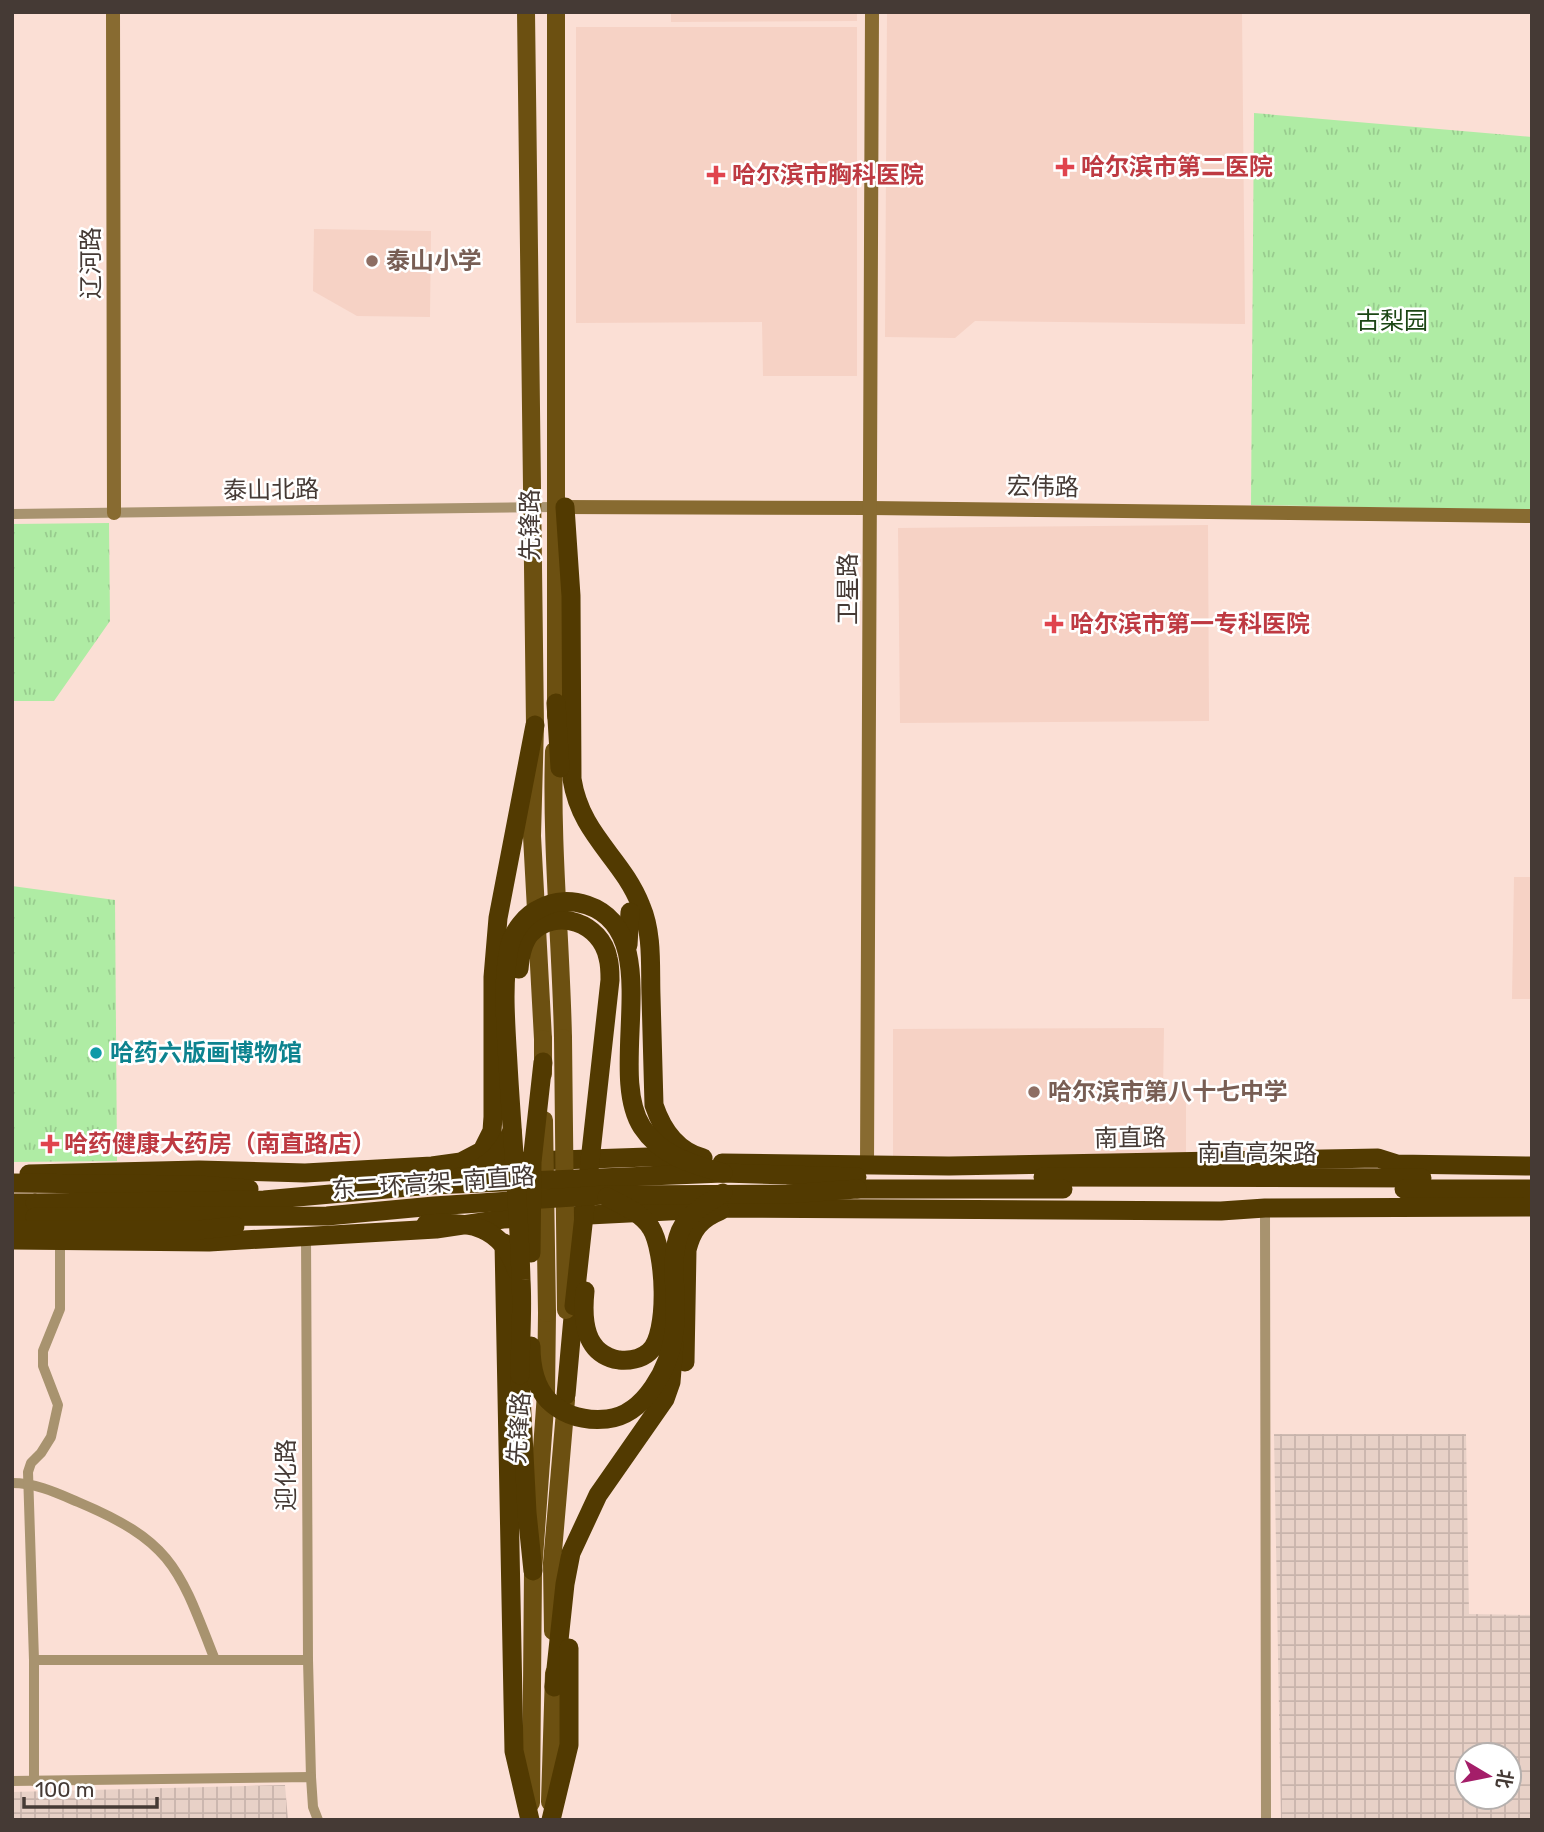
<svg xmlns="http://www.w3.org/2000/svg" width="1544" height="1832" font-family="Rubik,'Noto Sans SC',sans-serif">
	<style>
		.industrial { fill: url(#industrial-grid); fill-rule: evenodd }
		.built { fill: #f6d2c5 }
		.park { fill: url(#park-tufts) }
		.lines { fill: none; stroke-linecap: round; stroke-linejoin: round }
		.street { stroke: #a8936f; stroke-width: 10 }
		.secondary { stroke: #886b31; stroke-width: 14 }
		.primary { stroke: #6c5011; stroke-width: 18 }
		.highway { stroke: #523a01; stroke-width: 19 }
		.primary-bridge { stroke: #6c5011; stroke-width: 18 }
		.highway-bridge { stroke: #523a01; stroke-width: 19 }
		.health-dot { fill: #e0444e; stroke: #fff; stroke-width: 2.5 }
		.education-dot { fill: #8d6e63; stroke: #fff; stroke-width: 2.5 }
		.culture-dot { fill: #0f9aa8; stroke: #fff; stroke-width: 2.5 }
		.labels { text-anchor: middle; stroke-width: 5; stroke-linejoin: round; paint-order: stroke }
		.health-label { font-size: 24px; font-weight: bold; fill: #be3a42; stroke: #fff; text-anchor: start }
		.education-label { font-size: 24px; font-weight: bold; fill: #785e54; stroke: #fff; text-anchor: start }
		.street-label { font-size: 24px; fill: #453a35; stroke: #fff }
		.park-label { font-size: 24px; fill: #1b4614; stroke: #fff }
		.culture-label { font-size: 24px; font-weight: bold; fill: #0d838f; stroke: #fff; text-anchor: start }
	</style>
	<defs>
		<pattern id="industrial-grid" width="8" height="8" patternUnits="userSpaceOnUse" patternTransform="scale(1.75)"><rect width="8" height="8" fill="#e8d1c7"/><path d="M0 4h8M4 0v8" fill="none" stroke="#c8b4ac"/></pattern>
		<pattern id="park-tufts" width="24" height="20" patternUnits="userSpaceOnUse" patternTransform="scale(1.75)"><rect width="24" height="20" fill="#afeca4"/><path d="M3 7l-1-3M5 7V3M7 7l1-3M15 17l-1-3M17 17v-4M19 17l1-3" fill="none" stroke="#98cb8e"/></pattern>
	</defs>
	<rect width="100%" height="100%" fill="#fbdfd5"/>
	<g class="industrial">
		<path d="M1274,1434h192l3,180 63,1v205h-251zM1467,1755h42v42h-42z"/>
		<polygon points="285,1785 288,1820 12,1820 12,1792"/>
	</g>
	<g class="built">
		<polygon points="671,12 857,12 857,21 671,22"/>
		<polygon points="887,12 1242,12 1245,324 975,321 955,338 885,337"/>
		<polygon points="576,27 857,27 857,376 763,376 762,322 576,323"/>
		<polygon points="314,229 431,231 430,317 357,316 313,291"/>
		<polygon points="1208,525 1209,721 900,723 898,528"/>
		<polygon points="1514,877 1532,877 1532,999 1512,999"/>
		<polygon points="1164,1028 1163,1092 1186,1093 1186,1156 893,1157 893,1029"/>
	</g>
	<g class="park">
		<polygon points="1254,113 1532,137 1532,510 1251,505"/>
		<polygon points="109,523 110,621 54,701 13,701 12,705 12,524"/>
		<polygon points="12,886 115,900 117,1161 12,1162"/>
	</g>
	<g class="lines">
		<g class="street">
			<polyline points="12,514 554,507"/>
			<polyline points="1265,1208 1266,1820"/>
			<polyline points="306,1234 308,1660 311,1777"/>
			<path d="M12,1483c24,0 45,10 66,19 95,40 101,66 137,158"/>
			<polyline points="34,1660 308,1660"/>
			<polyline points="12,1781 311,1777 313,1807 318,1820"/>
			<polyline points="34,1781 34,1660 28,1472 31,1463 41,1453 51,1437 58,1405 43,1366 43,1351 60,1309 60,1241"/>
		</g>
		<g class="secondary">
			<polyline points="113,12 114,513"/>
			<polyline points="557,507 871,508 1532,516"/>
			<polyline points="867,1166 872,12"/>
		</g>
		<g class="primary">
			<polyline points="526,12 535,725 532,836 543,1039"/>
			<polyline points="556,716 556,12"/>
			<path d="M554,751c-3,96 7,191 9,287"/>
			<polyline points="553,1631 552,1563 566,1400"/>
			<polyline points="550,1802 554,1673"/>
			<polyline points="531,1803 533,1571 546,1394 547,1313"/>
		</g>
		<g class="highway">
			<path d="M565,507l6,89 1,183c9,57 50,78 69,127 12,28 9,61 10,90 1,36 2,72 3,109 8,24 23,46 49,53"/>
			<polyline points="556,703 560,768"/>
			<polyline points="482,1151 497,1162 648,1157 685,1160"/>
			<polyline points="722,1163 949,1166 1378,1158 1397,1164 1532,1166"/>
			<polyline points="29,1174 199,1170 305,1173 432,1166 461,1162 482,1151 492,1131 493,1117 493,977 498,918 535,725"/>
			<polyline points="1043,1177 1422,1178"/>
			<polyline points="857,1189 1063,1189"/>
			<polyline points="1404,1189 1532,1189"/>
			<polyline points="12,1203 35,1203"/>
			<polyline points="569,1216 728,1208 1221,1211 1265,1208 1532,1207"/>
			<polyline points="12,1217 35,1217"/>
			<polyline points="12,1240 209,1242 436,1229 503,1219 535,1218"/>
			<polyline points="504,1243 514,1751 530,1820"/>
			<path d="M685,1362l2,-112c5,-20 13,-31 33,-39"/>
			<polyline points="520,1375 527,1513 533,1571"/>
			<polyline points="566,1395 574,1306"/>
			<polyline points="554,1687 565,1584 571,1553 598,1495 665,1399 671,1382 674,1344"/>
			<polyline points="551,1820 569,1745 569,1648"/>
		</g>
		<g class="primary-bridge">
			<polyline points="563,1038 566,1310"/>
			<polyline points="543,1039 543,1074"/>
			<polyline points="544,1120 547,1313"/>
		</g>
		<g class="highway-bridge">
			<polyline points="628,945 630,912"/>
			<path d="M519,969c1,-12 3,-26 12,-36 26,-26 70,-10 77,25 2,7 2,15 2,22l-36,326"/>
			<path d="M454,1179c28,-8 46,-21 58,-48"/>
			<polyline points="12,1183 200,1185 249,1189"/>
			<polyline points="35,1203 264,1200 431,1185 723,1173 857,1177"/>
			<polyline points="35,1217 327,1216 434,1206 604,1195 787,1194 857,1189"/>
			<path d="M426,1224c44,-3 75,1 91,47"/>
			<polyline points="12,1230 199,1230 235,1226"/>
			<polyline points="531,1253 532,1162 543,1062"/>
			<path d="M585,1291c-3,29 -1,63 34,69 10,1 22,-1 30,-8 21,-18 16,-102 2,-124 -9,-15 -29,-23 -44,-31"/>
			<path d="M531,1346c0,19 3,39 17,54 16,16 37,21 59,19 38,-4 63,-52 67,-87 5,-31 -5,-65 4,-95 6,-22 27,-32 45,-44"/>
			<path d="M520,1375c0,-32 3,-64 1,-95 -2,-72 -9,-144 -13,-216 -2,-37 -6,-80 1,-116 4,-17 16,-33 32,-40 14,-8 31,-8 46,-3 81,27 18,165 55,222 19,29 49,37 81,46"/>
		</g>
	</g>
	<g class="health-dot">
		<path d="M1061.5 156.5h7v7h7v7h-7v7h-7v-7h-7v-7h7z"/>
		<path d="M712.5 164.5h7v7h7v7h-7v7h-7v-7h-7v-7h7z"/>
		<path d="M1050.5 613.5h7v7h7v7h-7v7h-7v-7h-7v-7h7z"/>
		<path d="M46.5 1133.5h7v7h7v7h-7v7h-7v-7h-7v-7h7z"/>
	</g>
	<g class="education-dot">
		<circle cx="372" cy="261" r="7"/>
		<circle cx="1034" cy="1092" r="7"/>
	</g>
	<circle class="culture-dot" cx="96" cy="1053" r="7"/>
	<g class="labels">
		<g class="health-label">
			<text x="1081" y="175">哈尔滨市第二医院</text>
			<text x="732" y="183">哈尔滨市胸科医院</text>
			<text x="1070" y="632">哈尔滨市第一专科医院</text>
			<text x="64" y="1152">哈药健康大药房（南直路店）</text>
		</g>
		<g class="education-label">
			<text x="386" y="269">泰山小学</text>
			<text x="1048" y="1100">哈尔滨市第八十七中学</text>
		</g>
		<g class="street-label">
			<text transform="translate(91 263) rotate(-90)" y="8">辽河路</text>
			<text transform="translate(1043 487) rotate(1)" y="8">宏伟路</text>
			<text transform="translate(271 490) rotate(-1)" y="8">泰山北路</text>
			<text transform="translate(530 525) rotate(-90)" y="8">先锋路</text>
			<text transform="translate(848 589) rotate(-90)" y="8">卫星路</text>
			<text transform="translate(1130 1138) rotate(-1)" y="8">南直路</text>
			<text x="1257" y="1161">南直高架路</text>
			<text transform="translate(433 1183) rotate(-4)" y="8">东二环高架-南直路</text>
			<text transform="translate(519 1428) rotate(-86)" y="8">先锋路</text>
			<text transform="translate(286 1475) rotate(-90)" y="8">迎化路</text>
		</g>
		<g class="park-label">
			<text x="1392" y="329">古梨园</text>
		</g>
		<g class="culture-label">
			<text x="110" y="1061">哈药六版画博物馆</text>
		</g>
	</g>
	<rect width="1544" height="1832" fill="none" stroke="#453a35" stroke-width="28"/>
	<g transform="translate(1488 1776) rotate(100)"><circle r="33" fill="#ffffff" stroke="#b5b0ae" stroke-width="2"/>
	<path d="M0-5L12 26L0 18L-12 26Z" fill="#a41e69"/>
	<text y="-10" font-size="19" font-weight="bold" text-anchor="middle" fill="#453a35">北</text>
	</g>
	<path d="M24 1797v10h133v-10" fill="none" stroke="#453a35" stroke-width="3.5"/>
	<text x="35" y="1797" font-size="21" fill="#453a35" stroke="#ffffff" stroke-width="5" paint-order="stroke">100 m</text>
</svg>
